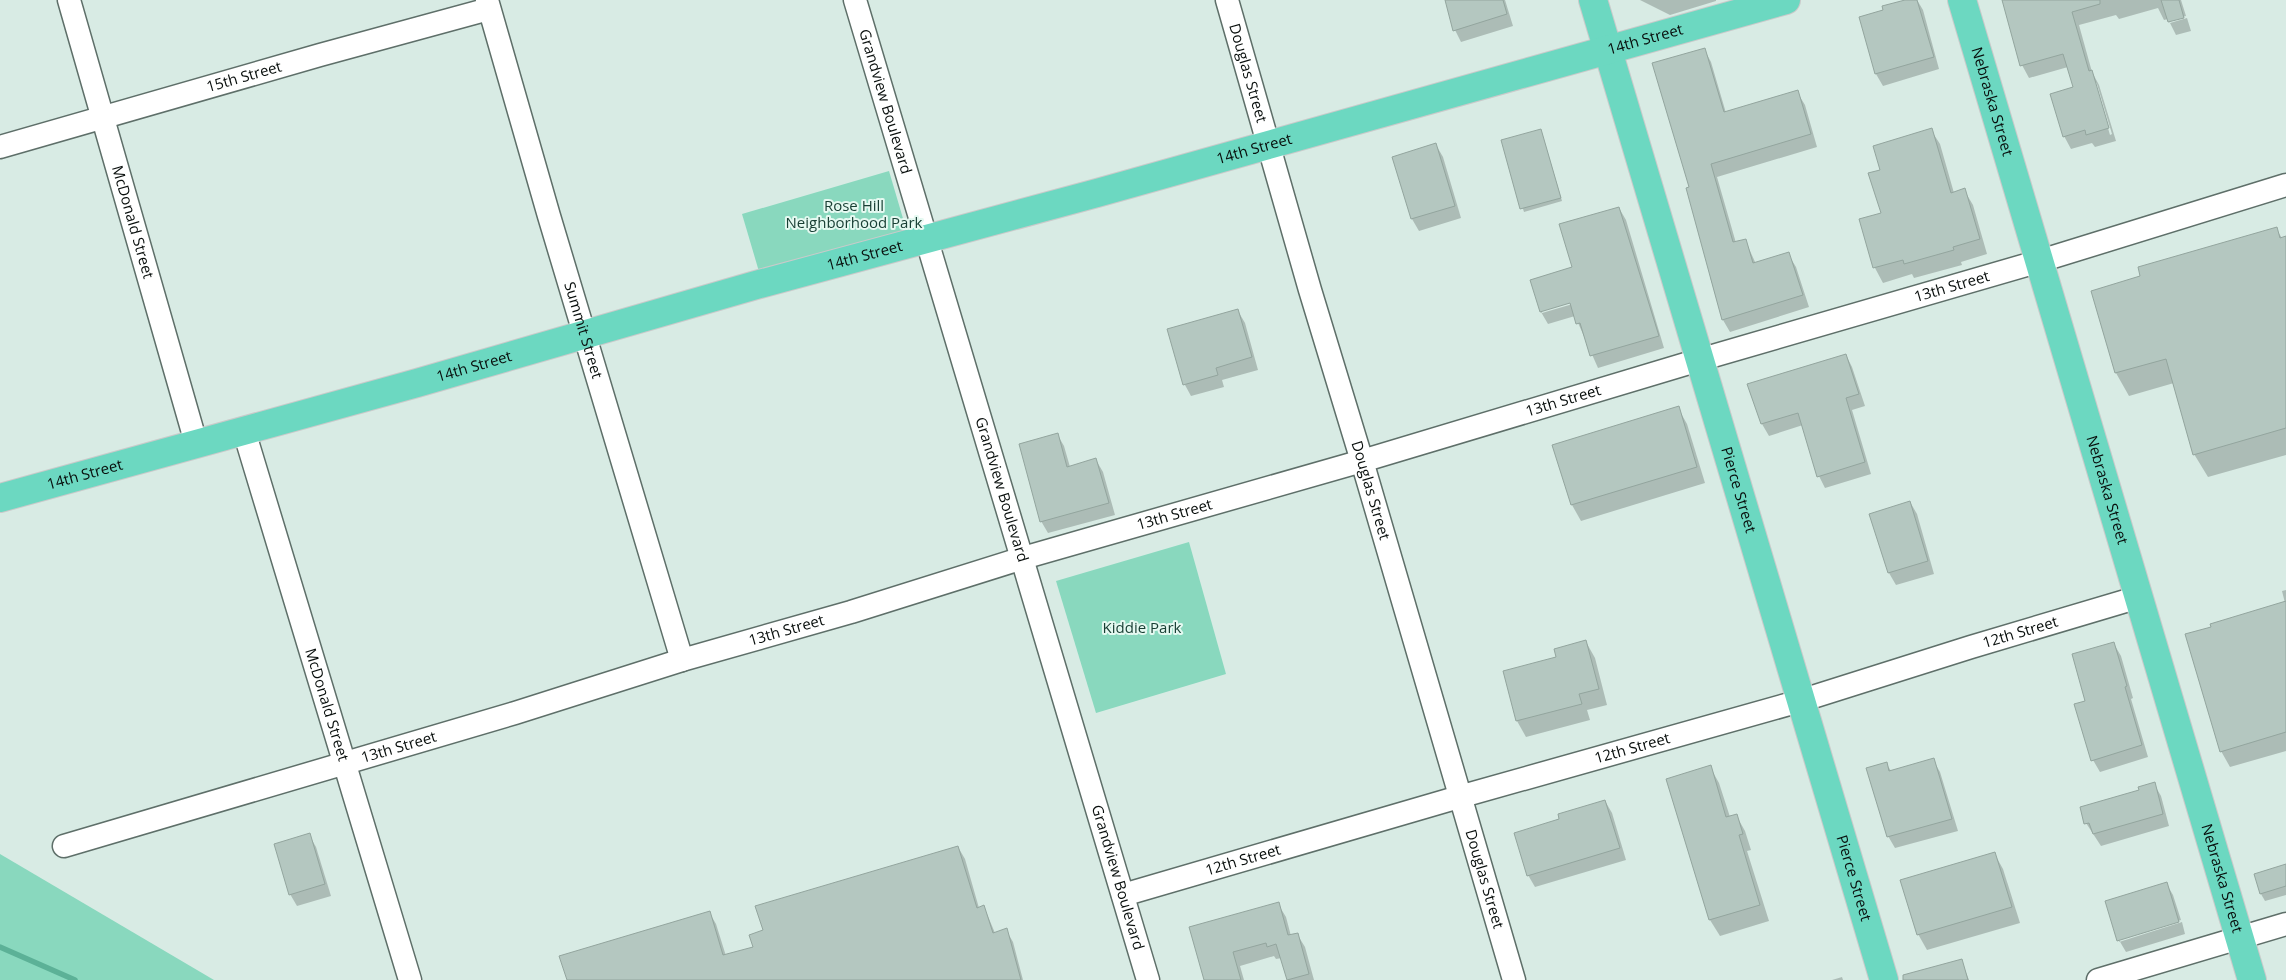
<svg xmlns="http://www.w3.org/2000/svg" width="2286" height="980" font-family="'Open Sans',sans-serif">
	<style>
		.green { fill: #89d8be }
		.shadow { fill: #0003; fill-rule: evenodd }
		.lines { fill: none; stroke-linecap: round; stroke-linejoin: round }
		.stream { stroke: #5cb197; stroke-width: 5.5 }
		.building { fill: #b4c7c0; stroke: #93a59e }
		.minor-casing { stroke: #5e6f69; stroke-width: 25 }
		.major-casing { stroke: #c9caca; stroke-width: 30 }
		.minor { stroke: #fff; stroke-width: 22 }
		.major { stroke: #6cd8c1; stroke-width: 28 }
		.labels { text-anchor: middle; stroke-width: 4; stroke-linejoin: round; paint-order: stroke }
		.street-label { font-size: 15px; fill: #080e0c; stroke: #e5f9f1 }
		.park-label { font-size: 15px; fill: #173e33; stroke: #e5f9f1 }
	</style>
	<rect width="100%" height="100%" fill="#d8ebe4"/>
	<g class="green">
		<polygon points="889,171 907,232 760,275 742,214"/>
		<polygon points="1189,542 1226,674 1096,713 1056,581"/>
		<polygon points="0,854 214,980 0,980"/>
	</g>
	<g class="shadow">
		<polygon points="1446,0 1505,0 1513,26 1461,42 1455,30"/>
		<polygon points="1640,0 1716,0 1716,1 1670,15"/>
		<polygon points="1910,0 1917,0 1923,10 1939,69 1883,86 1876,74 1885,11"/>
		<path d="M2003,0h178l5,16 -16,4v3l17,-5 4,13 -15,4 -8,-16 -4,1 -6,-12 -39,11 -3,-4 -37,10 13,47 7,13 17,56 -21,6 -3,-4 -21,6 -7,-13 10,-49 -6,-20 -39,11 -7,-13zM2094,80l3,4 15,50 -2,1z"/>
		<polygon points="1704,49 1711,62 1726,113 1797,92 1805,105 1817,147 1717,177 1736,243 1745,240 1756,264 1788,254 1796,267 1809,307 1730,332 1723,320 1710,277 1712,276 1691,188"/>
		<polygon points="1541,130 1562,201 1524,212 1502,141"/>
		<polygon points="1931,130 1940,144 1954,193 1964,190 1973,205 1987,254 1961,262 1962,265 1914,278 1912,274 1883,283 1875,268 1861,220 1882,214 1882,170"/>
		<polygon points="1436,145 1443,157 1461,218 1419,231 1412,219 1394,157"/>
		<path d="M1619,208l7,12 38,128 -66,20 -23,-52 -27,8 -7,-12 -10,-32 42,-13zM1575,300l1,3 -34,10v-3z"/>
		<polygon points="2276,229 2282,238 2286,237 2286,455 2208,477 2194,454 2174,383 2129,396 2116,373 2092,291 2142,277"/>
		<polygon points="1238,311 1245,323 1258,370 1222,380 1224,387 1191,396 1185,385"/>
		<polygon points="1846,355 1852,367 1865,406 1852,410 1871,474 1825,488 1819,476 1803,425 1769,436 1762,424"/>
		<polygon points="1678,408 1687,424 1705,483 1581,521 1572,505 1554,445"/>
		<polygon points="1057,434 1064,446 1070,467 1096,460 1103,472 1115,515 1048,533 1041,521"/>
		<polygon points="1910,502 1917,514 1934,574 1896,585 1889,573"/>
		<polygon points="2286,590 2286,751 2230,767 2221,751 2285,603 2282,591"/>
		<polygon points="1586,642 1595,658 1607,705 1587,710 1590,720 1526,737 1517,721 1558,658"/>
		<polygon points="2114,644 2121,656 2133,698 2131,699 2148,757 2100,772 2093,760 2087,702"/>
		<polygon points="1933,760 1940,772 1958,831 1895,848 1888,836 1886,763 1891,771"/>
		<polygon points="1710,767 1719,783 1730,817 1736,815 1745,831 1751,850 1747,851 1769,921 1720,936 1710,920 1668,780"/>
		<polygon points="2154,784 2161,796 2169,826 2101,846 2086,823"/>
		<polygon points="1605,801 1612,813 1626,860 1535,887 1528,875 1561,820"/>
		<polygon points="309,835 316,847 331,896 297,906 290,894"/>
		<polygon points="958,847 965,859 979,908 984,907 995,933 1006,930 1013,942 1023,980 568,980 709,912 716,924 726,956 754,947"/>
		<polygon points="1994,853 2003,869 2020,923 1927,950 1918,934"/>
		<polygon points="2286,866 2286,895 2265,901 2261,894"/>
		<polygon points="2166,883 2173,895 2181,920 2119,939 2119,942 2182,922 2185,934 2126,952 2119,940 2107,902"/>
		<polygon points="1278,904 1286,917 1291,936 1297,934 1305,947 1314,980 1288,980 1282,958 1276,959 1274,956 1240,966 1244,980 1206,980"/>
		<polygon points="1961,960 1969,980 1919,980"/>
		<polygon points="1842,977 1843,980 1832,980"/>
	</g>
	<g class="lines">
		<polyline class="stream" points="0,947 75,980"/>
	</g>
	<g class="building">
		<polygon points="1445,0 1503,0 1507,14 1453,31"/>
		<polygon points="1905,0 1917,0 1934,57 1875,74 1859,17 1883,10 1882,6"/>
		<polygon points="2002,0 2100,0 2100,4 2072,12 2089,71 2092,70 2109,128 2086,135 2085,130 2063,137 2050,94 2073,87 2063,54 2020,66"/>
		<polygon points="2161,0 2179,0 2184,18 2168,22"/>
		<polygon points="1705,48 1724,112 1798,90 1811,134 1711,164 1733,242 1746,239 1753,263 1789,252 1803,295 1722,320 1686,188 1689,187 1652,63"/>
		<polygon points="1932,128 1951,193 1965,188 1980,239 1953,247 1954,250 1904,264 1903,260 1873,268 1859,219 1881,213 1868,173 1880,170 1873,146"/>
		<polygon points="1541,129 1561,198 1520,209 1501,140"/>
		<polygon points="1436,143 1455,206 1411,219 1392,157"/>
		<polygon points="1619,207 1659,336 1590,356 1580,323 1576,324 1570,303 1540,312 1530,280 1572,267 1559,224"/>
		<polygon points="2277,227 2280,238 2286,236 2286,428 2193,455 2166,359 2115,373 2091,291 2140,276 2138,267"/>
		<polygon points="1238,309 1252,357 1216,368 1218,375 1183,385 1167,329"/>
		<polygon points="1846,354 1859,394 1846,398 1865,462 1817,477 1798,413 1761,424 1747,384"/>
		<polygon points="1679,406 1697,467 1571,505 1552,445"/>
		<polygon points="1058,433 1067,467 1096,458 1109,503 1040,522 1019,444"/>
		<polygon points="1910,501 1928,561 1888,573 1869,514"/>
		<polygon points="2286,601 2286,732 2220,752 2185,634 2211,627 2210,624"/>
		<polygon points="1586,640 1599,689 1579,694 1582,704 1516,721 1503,671 1556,657 1554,649"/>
		<polygon points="2114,642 2127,686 2125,687 2142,745 2091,761 2074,704 2085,701 2072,654"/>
		<polygon points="1934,758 1952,819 1887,837 1866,768 1887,762 1889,771"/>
		<polygon points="1711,765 1726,817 1737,814 1743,834 1739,835 1760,905 1709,920 1666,779"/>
		<polygon points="2155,782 2163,814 2093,834 2089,823 2084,824 2080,807 2139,790 2138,787"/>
		<polygon points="1605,800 1620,848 1527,876 1514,833 1559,819 1558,814"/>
		<polygon points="310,833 325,884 289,895 274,844"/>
		<polygon points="958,846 977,908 984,905 993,933 1007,928 1021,980 567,980 559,956 710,911 723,955 753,947 749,935 763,930 755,906"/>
		<polygon points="1995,852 2012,907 1917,935 1900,880"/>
		<polygon points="2286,864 2286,886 2260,894 2254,874"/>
		<polygon points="2167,882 2179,922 2117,941 2105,901"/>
		<polygon points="1279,902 1288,935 1298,933 1309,974 1287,980 1276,944 1267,947 1266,943 1233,952 1241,980 1204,980 1189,927"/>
		<polygon points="1962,959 1968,980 1903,980 1903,975"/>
	</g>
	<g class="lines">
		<g class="minor-casing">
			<g id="minor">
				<path id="s1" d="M69,0l127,443"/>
				<path id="s2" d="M487,0l62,216 133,444"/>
				<path id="s3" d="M855,0c97,327 197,653 293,980"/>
				<path id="s4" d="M1227,0l83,290 52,171 152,519"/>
				<path id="s5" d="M0,147l320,-92 169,-46"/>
				<path id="s6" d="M244,431l166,549"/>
				<path id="s7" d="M64,846l451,-133 167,-53 169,-48 172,-54 339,-97 337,-101 341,-99 246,-76"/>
				<path id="s8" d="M1123,895l336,-98 341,-96 171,-54 168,-50"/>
				<polyline points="2098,980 2286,924"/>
			</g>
		</g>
		<g class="major-casing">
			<g id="major">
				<path id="s9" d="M1593,0l291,980"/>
				<path id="s10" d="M1962,0l290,980"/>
				<path id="s11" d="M0,498l417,-115 339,-98 341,-92 689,-193"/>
			</g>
		</g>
		<use href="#minor" class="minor"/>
		<use href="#major" class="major"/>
	</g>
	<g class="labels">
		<g class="street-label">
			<text dy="5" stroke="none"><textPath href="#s11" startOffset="1708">14th Street</textPath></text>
			<text dy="5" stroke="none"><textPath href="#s4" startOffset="76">Douglas Street</textPath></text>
			<text dy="5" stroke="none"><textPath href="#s5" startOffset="254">15th Street</textPath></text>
			<text dy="5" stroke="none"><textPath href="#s3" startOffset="106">Grandview Boulevard</textPath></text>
			<text dy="5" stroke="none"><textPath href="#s10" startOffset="106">Nebraska Street</textPath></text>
			<text dy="5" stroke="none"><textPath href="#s11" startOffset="1302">14th Street</textPath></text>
			<text dy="5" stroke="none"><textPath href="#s1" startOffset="231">McDonald Street</textPath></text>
			<text dy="5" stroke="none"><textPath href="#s11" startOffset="898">14th Street</textPath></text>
			<text dy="5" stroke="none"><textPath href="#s7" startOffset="1969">13th Street</textPath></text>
			<text dy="5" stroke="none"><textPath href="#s2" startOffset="344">Summit Street</textPath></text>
			<text dy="5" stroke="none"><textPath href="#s11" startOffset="492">14th Street</textPath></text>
			<text dy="5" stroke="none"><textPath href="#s7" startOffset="1564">13th Street</textPath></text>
			<text dy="5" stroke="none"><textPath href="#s11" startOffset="88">14th Street</textPath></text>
			<text dy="5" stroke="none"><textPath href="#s3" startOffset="511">Grandview Boulevard</textPath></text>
			<text dy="5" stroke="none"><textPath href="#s4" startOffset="511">Douglas Street</textPath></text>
			<text dy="5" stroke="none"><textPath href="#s9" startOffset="511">Pierce Street</textPath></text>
			<text dy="5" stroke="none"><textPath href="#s10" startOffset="511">Nebraska Street</textPath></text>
			<text dy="5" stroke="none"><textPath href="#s7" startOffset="1159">13th Street</textPath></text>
			<text dy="5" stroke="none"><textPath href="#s7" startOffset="754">13th Street</textPath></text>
			<text dy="5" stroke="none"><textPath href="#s8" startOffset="935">12th Street</textPath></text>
			<text dy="5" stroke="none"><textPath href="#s6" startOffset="286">McDonald Street</textPath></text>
			<text dy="5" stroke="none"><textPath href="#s7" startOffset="349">13th Street</textPath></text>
			<text dy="5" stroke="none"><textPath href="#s8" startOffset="530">12th Street</textPath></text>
			<text dy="5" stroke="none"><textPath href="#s8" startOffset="125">12th Street</textPath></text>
			<text dy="5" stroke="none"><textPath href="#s3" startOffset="916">Grandview Boulevard</textPath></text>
			<text dy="5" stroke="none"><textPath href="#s9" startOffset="916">Pierce Street</textPath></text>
			<text dy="5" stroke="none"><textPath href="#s10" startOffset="916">Nebraska Street</textPath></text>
			<text dy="5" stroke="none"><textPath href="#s4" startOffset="916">Douglas Street</textPath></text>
		</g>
		<g class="park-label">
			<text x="854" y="211">Rose Hill<tspan x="854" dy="17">Neighborhood Park</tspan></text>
			<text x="1142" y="633">Kiddie Park</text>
		</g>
	</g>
</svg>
